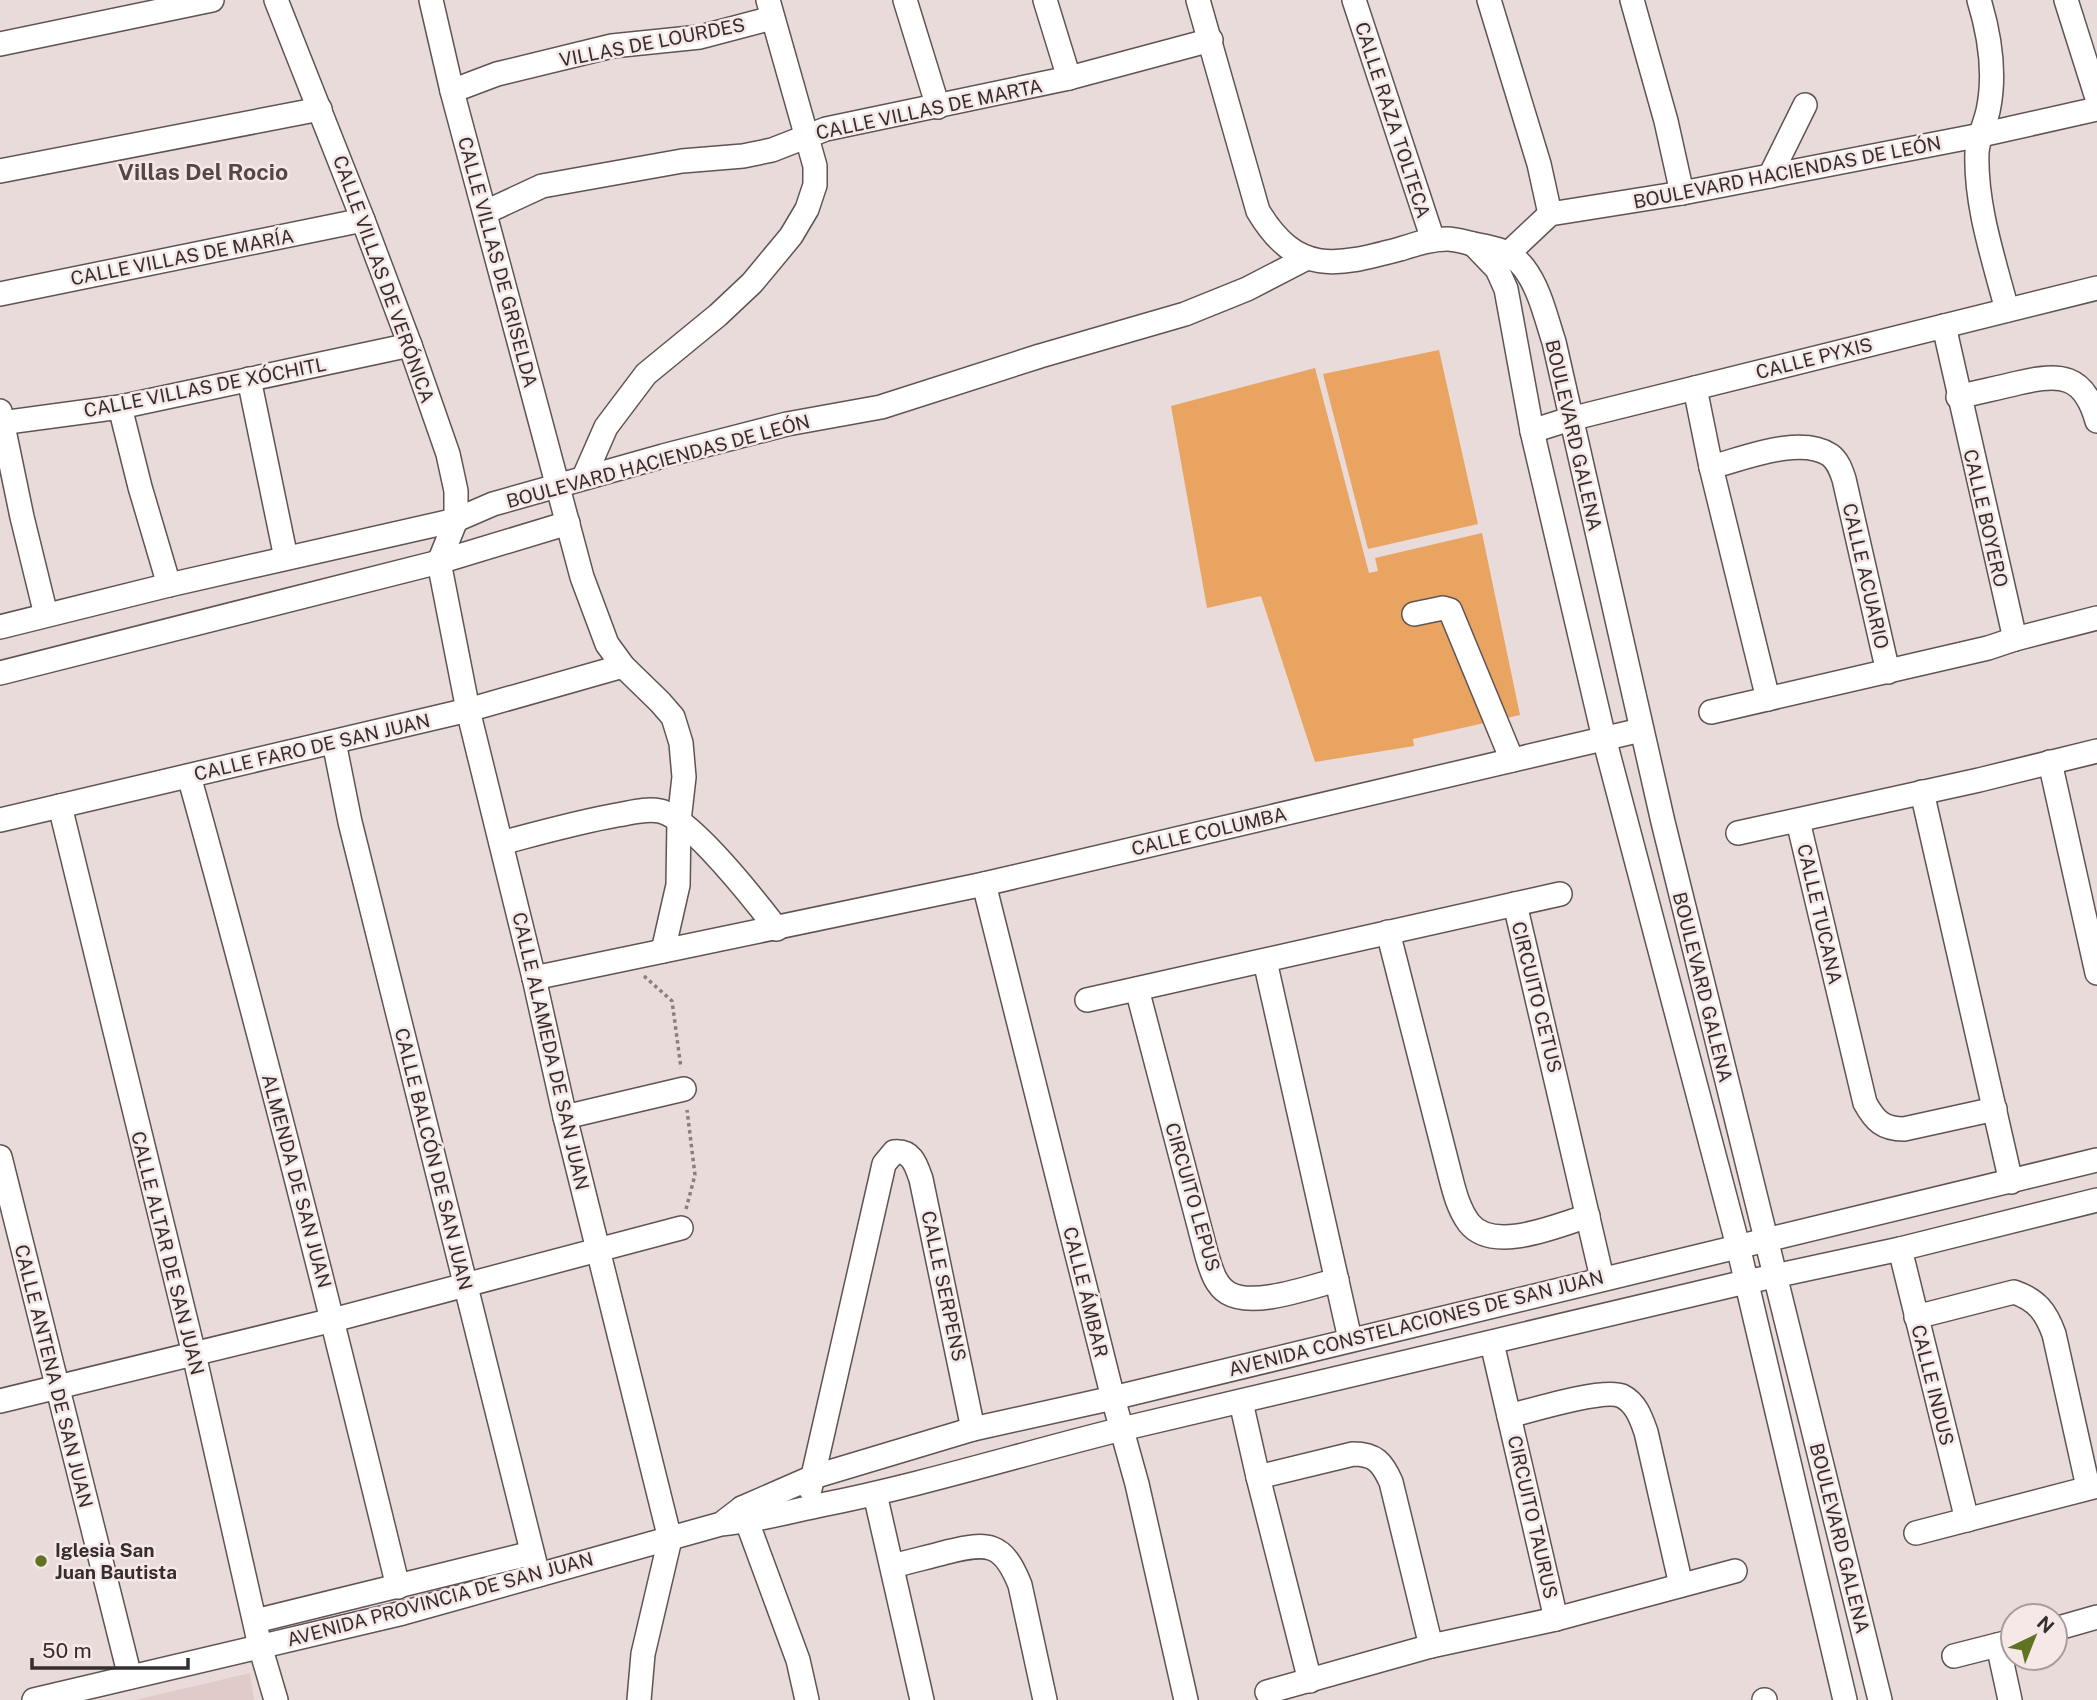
<svg xmlns="http://www.w3.org/2000/svg" width="2097" height="1700" font-family="'Public Sans',sans-serif">
	<style>
		.built { fill: #e1cbc9 }
		.green { fill: #e9a462 }
		.lines { fill: none; stroke-linecap: round; stroke-linejoin: round }
		.minor-casing { stroke: #5f5453; stroke-width: 26 }
		.path { stroke: #89807e; stroke-width: 3.5; stroke-dasharray: 3.5 3.5; stroke-linecap: butt }
		.minor { stroke: #fff; stroke-width: 23 }
		.poi-dot { fill: #607323; stroke: #f6e8e6; stroke-width: 2.5 }
		.labels { text-anchor: middle; stroke-width: 5; stroke-linejoin: round; paint-order: stroke }
		.street-label { font-size: 19px; fill: #342f2e; stroke: #f6e8e6 }
		.poi-label { font-size: 19px; font-weight: bold; fill: #342f2e; stroke: #f6e8e6; text-anchor: start }
		.quarter-label { font-size: 23px; font-weight: bold; fill: #534847; stroke: #f6e8e6 }
	</style>
	<rect width="100%" height="100%" fill="#e9dbd9"/>
	<polygon class="built" points="250,1673 254,1700 135,1700"/>
	<g class="green">
		<polygon points="1439,350 1478,524 1368,549 1323,374"/>
		<polygon points="1315,368 1369,573 1378,571 1375,558 1482,533 1520,715 1413,739 1414,746 1315,762 1261,596 1207,608 1171,406"/>
	</g>
	<g class="lines">
		<g class="minor-casing">
			<g id="minor">
				<polyline points="276,0 363,220 410,345 448,454 456,491 456,520 439,562 468,710 534,978 565,1117 670,1539 643,1654 639,1700"/>
				<polyline points="431,0 452,91 582,577 607,644 623,666 660,702 673,717 681,743 684,777 679,821 678,885 663,951"/>
				<polyline points="905,0 938,107"/>
				<polyline points="1045,0 1069,78"/>
				<path d="M1198,0l60,211c39,65 78,55 142,38 16,-5 31,-10 47,-10 9,0 17,3 26,5 22,4 37,6 51,24 16,21 22,50 30,74l109,480 217,878"/>
				<polyline points="1354,0 1433,240"/>
				<polyline points="1489,0 1539,164 1550,214"/>
				<polyline points="1632,0 1666,121 1682,193"/>
				<path d="M1979,0c11,36 17,74 9,111 -3,13 -10,28 -11,41 -2,53 17,108 30,158"/>
				<polyline points="2066,0 2097,98"/>
				<polyline points="0,44 212,0"/>
				<polyline points="452,91 497,74 612,46 700,37 772,18"/>
				<polyline points="0,171 320,109"/>
				<polyline points="1770,176 1805,105"/>
				<polyline points="486,212 542,186 682,161 743,156 772,150 826,129 1069,78 1211,40"/>
				<polyline points="1473,244 1497,269 1506,289 1532,431 1604,738 1738,1246 1845,1700"/>
				<polyline points="1497,264 1550,214 1682,193 1981,135 2097,109"/>
				<polyline points="0,294 363,220"/>
				<polyline points="1944,326 2015,639"/>
				<polyline points="249,379 286,558"/>
				<polyline points="1695,388 1711,467 1768,699"/>
				<path d="M1958,397c20,-5 40,-9 60,-14 42,-10 66,-9 79,38"/>
				<polyline points="120,407 140,487 169,585"/>
				<polyline points="0,411 22,517 46,615"/>
				<polyline points="0,423 120,407 410,345"/>
				<polyline points="1532,431 1570,419 2097,288"/>
				<path d="M1711,467c32,-8 89,-32 119,-12 8,6 11,15 14,24l44,193"/>
				<polyline points="584,477 606,427 646,374 718,315 752,283 791,236 807,209 815,185 815,166 768,0"/>
				<polyline points="1414,614 1443,608 1450,610 1512,760"/>
				<polyline points="0,627 169,585 456,520 493,504 663,456 787,424 881,407 1040,356 1185,314 1247,289 1305,259"/>
				<polyline points="0,673 439,562 568,523"/>
				<polyline points="1711,712 1988,648 2015,639 2097,618"/>
				<polyline points="334,742 350,822 538,1575"/>
				<polyline points="2050,762 2097,973"/>
				<path d="M189,776c75,269 143,540 209,811"/>
				<polyline points="1922,792 2011,1182"/>
				<polyline points="60,806 194,1354 260,1646 276,1700"/>
				<polyline points="0,820 468,710 623,666"/>
				<path d="M1798,821l67,282c10,18 18,26 39,26l91,-20"/>
				<polyline points="1738,833 1979,780 2097,751"/>
				<path d="M501,843c38,-10 77,-21 116,-28 13,-2 29,-7 43,-4 30,6 97,92 117,118"/>
				<polyline points="984,884 1113,1398 1137,1484 1186,1700"/>
				<polyline points="1515,904 1602,1278"/>
				<path d="M1388,932l60,235c5,19 9,40 21,56 24,31 89,2 119,-7"/>
				<polyline points="1265,961 1350,1339"/>
				<polyline points="534,978 984,884 1641,730"/>
				<path d="M1137,989l70,267c4,13 8,29 21,37 25,15 82,-6 109,-13"/>
				<polyline points="1087,1000 1560,894"/>
				<polyline points="565,1117 684,1089"/>
				<polyline points="0,1157 130,1677"/>
				<polyline points="1900,1249 1967,1520"/>
				<path d="M1916,1317l98,-25c23,8 32,20 40,42l34,153"/>
				<polyline points="1492,1343 1556,1619"/>
				<polyline points="0,1401 333,1320 681,1228"/>
				<polyline points="1241,1402 1258,1477 1310,1681"/>
				<path d="M1509,1416c23,-6 95,-28 113,-20 14,7 19,22 24,36l35,153"/>
				<path d="M1258,1477l95,-23c22,0 29,8 38,28l40,164"/>
				<path d="M810,1489l72,-316 2,-9 10,-12c18,-2 22,13 27,27l52,250"/>
				<polyline points="875,1494 922,1700"/>
				<polyline points="742,1508 798,1660 807,1700"/>
				<polyline points="725,1521 742,1508 813,1477 973,1429 1113,1398 2097,1160"/>
				<polyline points="1916,1533 2097,1486"/>
				<path d="M893,1566c18,-5 36,-9 54,-14 41,-10 56,-10 73,33l25,115"/>
				<polyline points="255,1621 532,1553"/>
				<polyline points="2055,1629 2097,1617"/>
				<polyline points="1998,1645 2010,1700"/>
				<polyline points="1954,1656 2013,1641"/>
				<polyline points="1267,1692 1431,1646 1556,1619 1735,1571"/>
				<path d="M34,1700l369,-87 318,-89c34,-3 67,-12 100,-19 101,-20 200,-51 301,-76l615,-145 163,-35 197,-49"/>
				<polyline points="1764,1700 1765,1700"/>
			</g>
		</g>
		<g class="path">
			<polyline points="644,976 672,1001 681,1068"/>
			<polyline points="686,1209 695,1175 687,1110"/>
		</g>
		<use href="#minor" class="minor"/>
	</g>
	<circle class="poi-dot" cx="41" cy="1561" r="7"/>
	<g class="labels">
		<g class="street-label">
			<text transform="translate(652 42) rotate(-11)" y="7">VILLAS DE LOURDES</text>
			<text transform="translate(929 109) rotate(-12)" y="7">CALLE VILLAS DE MARTA</text>
			<text transform="translate(1393 120) rotate(72)" y="7">CALLE RAZA TOLTECA</text>
			<text transform="translate(1787 172) rotate(-11)" y="7">BOULEVARD HACIENDAS DE LEÓN</text>
			<text transform="translate(182 257) rotate(-11)" y="7">CALLE VILLAS DE MARÍA</text>
			<text transform="translate(498 262) rotate(75)" y="7">CALLE VILLAS DE GRISELDA</text>
			<text transform="translate(384 279) rotate(70)" y="7">CALLE VILLAS DE VERÓNICA</text>
			<text transform="translate(1814 358) rotate(-14)" y="7">CALLE PYXIS</text>
			<text transform="translate(205 387) rotate(-11)" y="7">CALLE VILLAS DE XÓCHITL</text>
			<text transform="translate(1574 435) rotate(77)" y="7">BOULEVARD GALENA</text>
			<text transform="translate(658 461) rotate(-15)" y="7">BOULEVARD HACIENDAS DE LEÓN</text>
			<text transform="translate(1986 518) rotate(77)" y="7">CALLE BOYERO</text>
			<text transform="translate(1866 576) rotate(77)" y="7">CALLE ACUARIO</text>
			<text transform="translate(312 747) rotate(-13)" y="7">CALLE FARO DE SAN JUAN</text>
			<text transform="translate(1209 831) rotate(-13)" y="7">CALLE COLUMBA</text>
			<text transform="translate(1820 914) rotate(77)" y="7">CALLE TUCANA</text>
			<text transform="translate(1703 987) rotate(76)" y="7">BOULEVARD GALENA</text>
			<text transform="translate(1537 997) rotate(76)" y="7">CIRCUITO CETUS</text>
			<text transform="translate(551 1051) rotate(77)" y="7">CALLE ALAMEDA DE SAN JUAN</text>
			<text transform="translate(434 1159) rotate(76)" y="7">CALLE BALCÓN DE SAN JUAN</text>
			<text transform="translate(297 1181) rotate(75)" y="7">ALMENDA DE SAN JUAN</text>
			<text transform="translate(1193 1197) rotate(74)" y="7">CIRCUITO LEPUS</text>
			<text transform="translate(168 1253) rotate(76)" y="7">CALLE ALTAR DE SAN JUAN</text>
			<text transform="translate(944 1286) rotate(78)" y="7">CALLE SERPENS</text>
			<text transform="translate(1086 1292) rotate(76)" y="7">CALLE ÁMBAR</text>
			<text transform="translate(1416 1323) rotate(-14)" y="7">AVENIDA CONSTELACIONES DE SAN JUAN</text>
			<text transform="translate(54 1376) rotate(76)" y="7">CALLE ANTENA DE SAN JUAN</text>
			<text transform="translate(1933 1385) rotate(76)" y="7">CALLE INDUS</text>
			<text transform="translate(1533 1517) rotate(77)" y="7">CIRCUITO TAURUS</text>
			<text transform="translate(1840 1538) rotate(76)" y="7">BOULEVARD GALENA</text>
			<text transform="translate(440 1599) rotate(-15)" y="7">AVENIDA PROVINCIA DE SAN JUAN</text>
		</g>
		<g class="poi-label">
			<text x="55" y="1557">Iglesia San<tspan x="55" dy="22">Juan Bautista</tspan></text>
		</g>
		<g class="quarter-label">
			<text x="203" y="180">Villas Del Rocio</text>
		</g>
	</g>
	<g transform="translate(2034 1637) rotate(43)"><circle r="33" fill="#f6e8e6" stroke="#a89e9c" stroke-width="2"/>
	<path d="M0-5L12 26L0 18L-12 26Z" fill="#607323"/>
	<text y="-10" font-size="19" font-weight="bold" text-anchor="middle" fill="#342f2e">N</text>
	</g>
	<path d="M32 1658v10h156v-10" fill="none" stroke="#342f2e" stroke-width="3.5"/>
	<text x="42" y="1658" font-size="21" fill="#342f2e" stroke="#f6e8e6" stroke-width="5" paint-order="stroke">50 m</text>
</svg>
